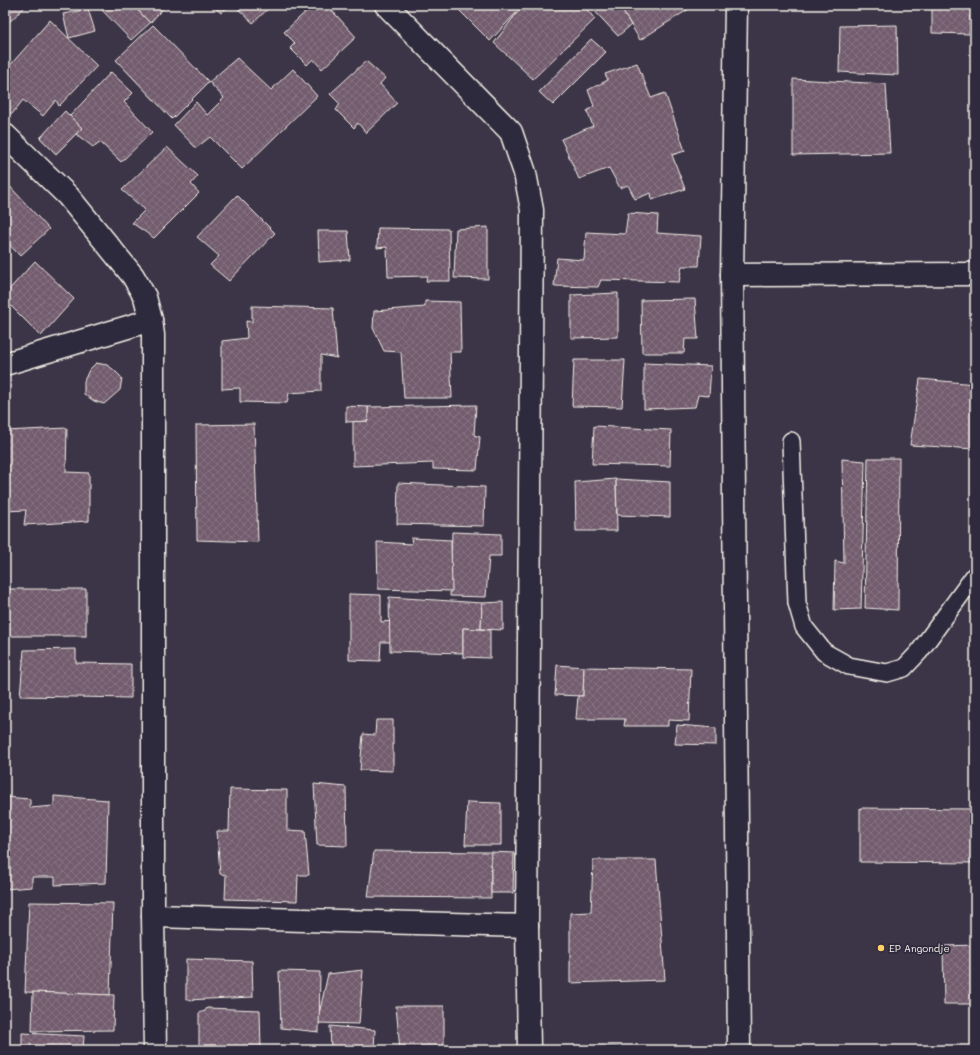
<svg xmlns="http://www.w3.org/2000/svg" width="980" height="1055" font-family="Mali,sans-serif">
	<style>
		.building { fill: url(#building-cross-hatch); stroke: #f4f1e8 }
		.lines { fill: none; stroke-linecap: round; stroke-linejoin: round }
		.service-casing { stroke: #f4f1e8; stroke-width: 20 }
		.minor-casing { stroke: #f4f1e8; stroke-width: 25 }
		.tertiary-casing { stroke: #f4f1e8; stroke-width: 25 }
		.service { stroke: #2f2a3d; stroke-width: 17 }
		.minor { stroke: #2f2a3d; stroke-width: 22 }
		.tertiary { stroke: #2f2a3d; stroke-width: 22 }
		.poi-dot { fill: #ffd166; stroke: #2f2a3d; stroke-width: 1.5 }
		.labels { text-anchor: middle; stroke-width: 3.5; stroke-linejoin: round; paint-order: stroke }
		.poi-label { font-size: 10px; fill: #f4f1e8; stroke: #2f2a3d; text-anchor: start }
	</style>
	<defs>
		<pattern id="building-cross-hatch" width="8" height="8" patternUnits="userSpaceOnUse"><rect width="8" height="8" fill="#725b6e"/><path d="M0 0l8 8M0 8l8-8" fill="none" stroke="#877383"/></pattern>
	</defs>
	<rect width="100%" height="100%" fill="#3c3447"/>
	<filter id="ink" filterUnits="userSpaceOnUse"><feTurbulence type="fractalNoise" baseFrequency=".025" numOctaves="2"/><feDisplacementMap in="SourceGraphic" scale="8" xChannelSelector="R" yChannelSelector="G"/><feConvolveMatrix kernelMatrix="1 2 1 2 8 2 1 2 1" color-interpolation-filters="sRGB"/></filter>
	<g filter="url(#ink)">
		<g class="building">
			<polygon points="5,5 27,5 5,26"/>
			<polygon points="97,5 133,5 150,23 131,40"/>
			<polygon points="133,5 166,5 150,23"/>
			<polygon points="212,5 230,5 221,13"/>
			<polygon points="234,5 272,5 253,23"/>
			<polygon points="313,5 327,5 356,37 322,69 313,59 307,65 290,48 295,43 284,32"/>
			<polygon points="454,5 515,5 520,9 490,41"/>
			<polygon points="523,5 583,5 595,19 533,79 494,43"/>
			<polygon points="589,5 619,5 631,25 618,36"/>
			<polygon points="619,5 690,5 692,7 640,40"/>
			<polygon points="932,5 975,5 975,16 970,16 970,34 932,33"/>
			<polygon points="88,9 95,31 69,38 63,14"/>
			<polygon points="50,20 97,66 59,106 56,100 43,116 23,100 12,114 5,108 5,94 11,88 5,82 5,71"/>
			<polygon points="153,25 209,82 172,119 116,60"/>
			<polygon points="897,25 898,75 839,72 840,26"/>
			<polygon points="591,39 606,52 553,105 539,92"/>
			<polygon points="237,58 271,90 293,69 317,96 242,169 210,137 196,148 174,125 196,102 207,115 224,98 209,82"/>
			<polygon points="366,61 385,78 380,84 397,103 366,133 358,123 354,128 336,110 340,104 330,94"/>
			<polygon points="637,63 651,98 665,93 685,151 672,155 685,189 652,200 651,193 635,199 628,185 620,188 609,168 579,179 561,139 593,126 587,111 594,106 588,90 608,80 605,74"/>
			<polygon points="111,72 133,93 124,102 152,132 121,162 100,142 93,147 76,134 82,128 70,116"/>
			<polygon points="793,79 886,84 890,153 793,155"/>
			<polygon points="65,111 82,128 56,154 40,138"/>
			<polygon points="167,147 198,176 191,184 199,193 154,238 132,223 145,210 122,190"/>
			<polygon points="5,181 49,229 20,256 5,240"/>
			<polygon points="237,195 275,233 229,281 210,265 219,256 197,237"/>
			<polygon points="628,213 658,215 657,233 701,236 699,266 682,266 679,282 601,280 598,287 554,286 557,258 584,260 586,232 625,234"/>
			<polygon points="488,227 488,279 454,278 456,229"/>
			<polygon points="378,228 449,229 450,281 426,281 427,276 388,277 387,247 377,248"/>
			<polygon points="318,231 348,231 350,260 319,262"/>
			<polygon points="35,261 74,299 41,336 5,300 5,294"/>
			<polygon points="618,293 618,337 571,338 571,295"/>
			<polygon points="695,299 698,339 685,339 684,353 642,353 641,300"/>
			<polygon points="425,301 460,302 461,352 450,352 452,398 404,398 401,352 384,351 373,328 374,311 425,307"/>
			<polygon points="252,306 333,308 337,358 321,355 321,391 289,393 287,403 240,402 240,388 222,389 222,341 247,338 246,321 252,322"/>
			<polygon points="574,360 625,360 622,407 572,406"/>
			<polygon points="96,363 107,365 114,370 122,378 120,390 104,404 94,401 84,394 84,381 89,370"/>
			<polygon points="644,363 711,366 709,396 698,395 695,407 644,409"/>
			<polygon points="920,379 975,384 975,449 910,445"/>
			<polygon points="476,405 474,435 480,437 477,470 433,469 433,463 353,466 353,421 368,421 368,407"/>
			<polygon points="346,406 368,407 368,421 346,422"/>
			<polygon points="254,424 258,542 197,540 196,425"/>
			<polygon points="594,426 671,430 670,466 592,464"/>
			<polygon points="67,428 66,472 89,473 89,521 24,525 26,510 6,511 7,502 5,502 5,431"/>
			<polygon points="868,458 899,458 898,610 865,608"/>
			<polygon points="842,459 865,461 861,609 834,610 835,561 844,563"/>
			<polygon points="616,479 617,531 576,531 575,482"/>
			<polygon points="616,479 670,482 670,517 617,515"/>
			<polygon points="398,483 485,487 484,526 397,524"/>
			<polygon points="452,532 501,534 501,556 489,556 486,597 450,596"/>
			<polygon points="411,538 451,540 452,591 378,589 377,542 412,544"/>
			<rect x="5" y="589" width="81" height="47"/>
			<polygon points="349,594 381,595 381,622 393,621 393,642 381,642 380,661 349,660"/>
			<polygon points="389,597 482,603 481,629 463,628 463,653 390,651"/>
			<polygon points="503,602 503,630 481,629 482,603"/>
			<polygon points="463,628 490,630 490,658 463,657"/>
			<polygon points="76,649 76,663 131,664 131,698 20,696 24,650"/>
			<polygon points="557,665 584,667 583,696 555,695"/>
			<polygon points="584,667 691,669 689,721 668,720 668,726 624,726 625,719 576,719 578,696 583,696"/>
			<polygon points="376,720 393,720 393,771 360,770 363,734 375,735"/>
			<polygon points="677,725 716,728 716,745 675,744"/>
			<polygon points="314,784 346,787 347,846 317,845"/>
			<polygon points="230,789 287,790 287,830 305,831 309,875 298,875 297,901 225,899 226,875 220,874 217,831 229,831"/>
			<polygon points="54,796 108,800 106,883 55,885 55,877 32,877 32,887 5,889 5,797 30,799 30,808 54,806"/>
			<polygon points="467,802 501,803 501,845 465,845"/>
			<polygon points="860,808 975,809 975,863 860,862"/>
			<polygon points="374,851 491,852 491,898 368,897"/>
			<polygon points="491,852 514,853 513,893 491,893"/>
			<polygon points="593,860 656,860 665,980 570,983 570,913 591,912"/>
			<polygon points="29,902 113,903 110,995 25,992"/>
			<polygon points="975,945 975,1004 944,1004 943,946"/>
			<polygon points="186,959 252,961 253,997 186,1000"/>
			<polygon points="363,970 359,1024 317,1023 328,974"/>
			<polygon points="279,971 320,972 319,1032 281,1028"/>
			<polygon points="33,992 114,995 113,1030 32,1031"/>
			<polygon points="396,1006 444,1006 444,1050 400,1050"/>
			<polygon points="207,1008 260,1010 261,1050 199,1050 199,1013 205,1011"/>
			<polygon points="330,1026 375,1030 374,1050 331,1050"/>
			<polygon points="22,1033 84,1036 83,1050 22,1050"/>
			<polygon points="574,1046 642,1048 642,1050 574,1050"/>
		</g>
		<g class="lines">
			<g class="service-casing">
				<polyline id="service" points="791,441 797,603 804,627 824,652 849,666 887,673 904,668 919,652 975,575"/>
			</g>
			<g class="minor-casing">
				<g id="minor">
					<polyline points="386,5 511,132 525,173 532,210 527,926 529,1050"/>
					<polyline points="736,5 732,275 739,1050"/>
					<polyline points="732,275 975,274"/>
					<polyline points="5,364 151,320"/>
					<polyline points="153,916 527,926"/>
				</g>
			</g>
			<g class="tertiary-casing">
				<polyline id="tertiary" points="5,135 68,196 133,276 145,297 151,320 153,335 153,916 155,1050"/>
			</g>
			<use href="#service" class="service"/>
			<use href="#minor" class="minor"/>
			<use href="#tertiary" class="tertiary"/>
		</g>
	</g>
	<circle class="poi-dot" cx="881" cy="948" r="4"/>
	<g class="labels">
		<g class="poi-label">
			<text x="889" y="952">EP Angondje</text>
		</g>
	</g>
	<rect width="980" height="1055" fill="none" stroke="#2f2a3d" stroke-width="20"/>
	<rect x="10" y="10" width="960" height="1035" fill="none" stroke="#f4f1e8" stroke-width="1.5" filter="url(#ink)"/>
</svg>
